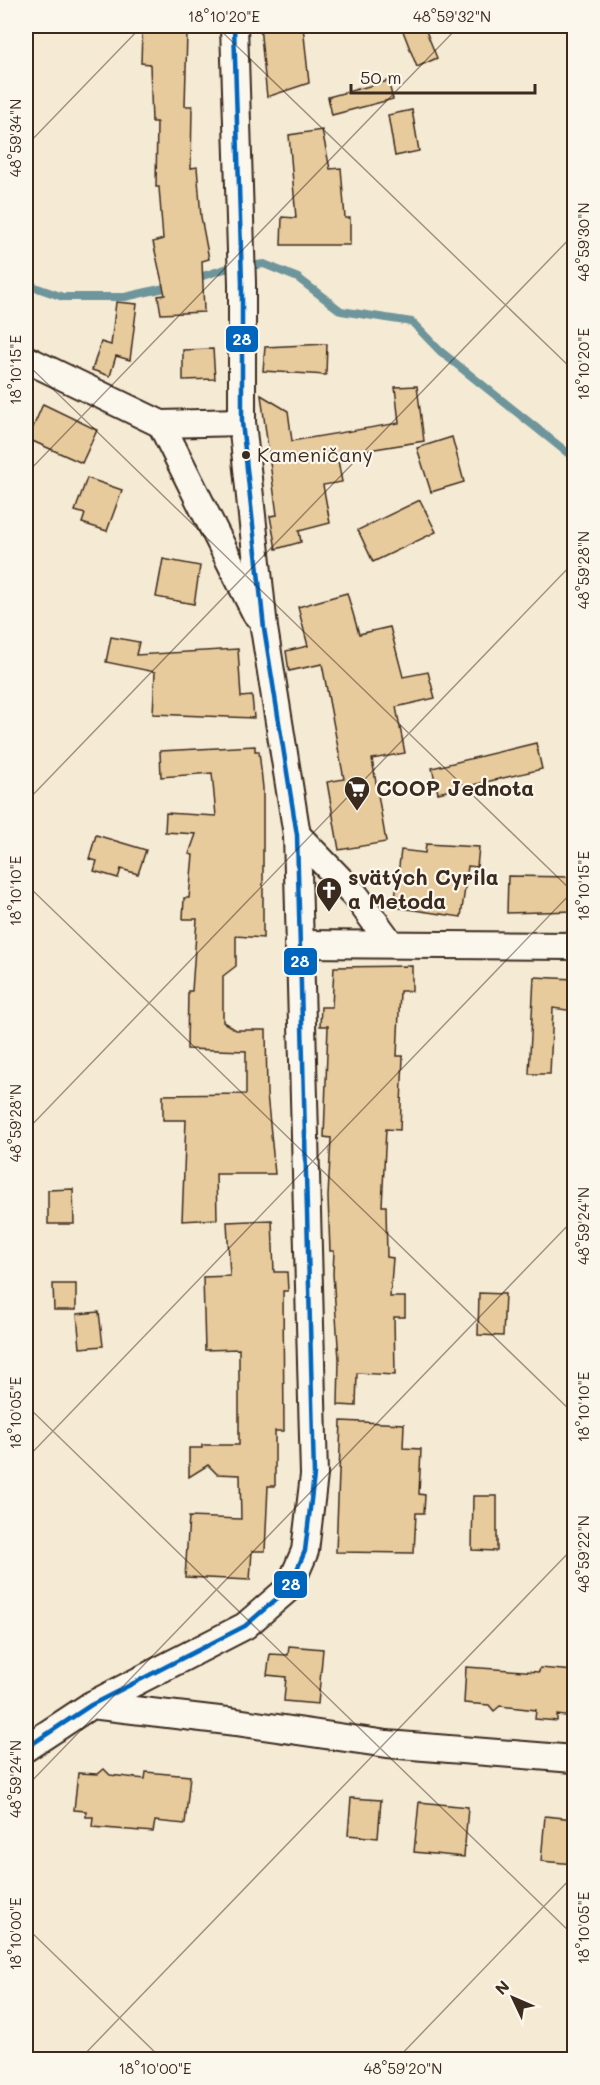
<svg xmlns="http://www.w3.org/2000/svg" width="600" height="2085" font-family="Mali,sans-serif">
	<style>
		.lines { fill: none; stroke-linecap: round; stroke-linejoin: round }
		.stream { stroke: #6d959b; stroke-width: 8 }
		.building { fill: #e8cb9c; stroke: #3b2a1e; stroke-width: 1.5 }
		.street-casing { stroke: #3b2a1e; stroke-width: 30 }
		.street { stroke: #fbf7ec; stroke-width: 26 }
		.bus-1-casing { stroke: #fbf7ec; stroke-width: 9 }
		.bus-1 { stroke: #0065bd; stroke-width: 4.5 }
		.ticks { fill: none; stroke: #3b2a1e; stroke-width: 1.5; stroke-opacity: 0.45 }
		.bus-dot { fill: #3b2a1e; stroke: #fbf7ec; stroke-width: 2 }
		.labels { text-anchor: middle; stroke-width: 4.5; stroke-linejoin: round; paint-order: stroke }
		.bus-label { font-size: 20px; fill: #3b2a1e; stroke: #fbf7ec; text-anchor: start }
		.poi-label { font-size: 21px; font-weight: bold; fill: #3b2a1e; stroke: #fbf7ec; text-anchor: start }
		.line-badge { stroke: #fbf7ec; stroke-width: 2 }
		.badge-label { font-size: 16px; text-anchor: middle; font-weight: bold; fill: #fff }
		.neatline { fill: none; stroke: #3b2a1e; stroke-width: 2 }
		.ticks-label { font-size: 15px; text-anchor: middle; fill: #3b2a1e }
	</style>
	<rect width="100%" height="100%" fill="#f5ead4"/>
	<filter id="ink" filterUnits="userSpaceOnUse"><feTurbulence type="fractalNoise" baseFrequency=".0167" numOctaves="2"/><feDisplacementMap in="SourceGraphic" scale="12" xChannelSelector="R" yChannelSelector="G"/><feConvolveMatrix kernelMatrix="1 2 1 2 8 2 1 2 1" color-interpolation-filters="sRGB"/></filter>
	<g filter="url(#ink)">
		<g class="lines">
			<g class="stream">
				<polyline points="193,279 225,269 264,264 298,278 341,311 412,322 440,351 574,458"/>
				<polyline points="26,284 63,297 125,297 173,286"/>
			</g>
		</g>
		<g class="building">
			<polygon points="260,26 303,26 309,83 267,97"/>
			<polygon points="401,26 424,26 437,58 417,67"/>
			<polygon points="142,32 187,33 185,106 192,106 191,168 197,167 201,217 209,259 202,261 204,312 161,314 158,296 165,295 153,242 163,239 159,187 156,187 157,122 152,122 150,64 141,63"/>
			<polygon points="388,81 393,99 332,115 328,97"/>
			<polygon points="412,110 419,151 395,156 388,115"/>
			<polygon points="322,130 330,169 341,168 345,218 350,218 350,245 281,245 282,217 296,218 289,135"/>
			<polygon points="116,302 137,304 130,360 116,356 110,376 92,370 101,342 111,345"/>
			<polygon points="327,344 326,375 263,371 265,347"/>
			<polygon points="213,349 215,379 183,380 183,350"/>
			<polygon points="417,386 424,441 337,455 342,482 323,485 330,523 299,531 301,542 276,549 270,516 277,515 261,395 288,411 292,441 399,423 395,387"/>
			<polygon points="43,404 97,430 82,463 28,439"/>
			<polygon points="452,437 464,482 431,492 417,448"/>
			<polygon points="87,478 122,490 107,531 82,523 85,514 75,511"/>
			<polygon points="420,500 436,532 373,562 358,530"/>
			<polygon points="163,559 200,566 194,604 156,597"/>
			<polygon points="347,593 359,634 390,627 403,677 428,672 435,698 396,707 405,753 372,759 386,842 339,850 327,782 344,779 322,664 289,671 286,651 308,646 298,607"/>
			<polygon points="111,637 139,642 136,655 238,649 241,697 252,696 254,718 153,714 155,672 106,662"/>
			<polygon points="536,743 542,769 438,793 432,768"/>
			<polygon points="255,746 255,751 259,751 263,788 263,938 236,936 236,966 223,976 223,1022 236,1030 266,1030 267,1094 275,1174 216,1174 217,1219 182,1221 186,1120 163,1120 163,1095 246,1094 246,1051 187,1049 188,991 192,991 197,919 183,919 184,898 189,898 193,855 189,854 196,834 165,832 166,813 216,816 212,773 161,777 160,751"/>
			<polygon points="96,835 146,850 138,874 121,869 118,878 94,871 97,861 89,859"/>
			<polygon points="426,844 479,847 477,867 468,866 461,917 394,907 401,850 425,853"/>
			<polygon points="508,876 574,877 574,911 507,913"/>
			<polygon points="412,966 412,991 400,991 397,1056 403,1056 400,1130 386,1129 382,1206 386,1206 387,1257 393,1258 390,1297 405,1297 405,1317 394,1317 395,1375 357,1373 356,1406 338,1405 339,1359 333,1274 334,1251 330,1251 328,1197 331,1138 324,1137 328,1026 320,1026 321,1007 332,1007 334,967"/>
			<polygon points="534,977 574,979 574,1011 553,1008 550,1074 529,1074"/>
			<polygon points="73,1189 74,1224 48,1224 48,1190"/>
			<polygon points="272,1220 274,1272 287,1272 288,1291 283,1291 284,1431 275,1431 275,1486 268,1486 265,1551 252,1551 250,1580 185,1577 189,1517 241,1519 240,1475 217,1474 208,1465 189,1477 189,1448 202,1448 202,1445 239,1445 239,1349 205,1350 203,1277 230,1276 227,1222"/>
			<polygon points="53,1284 76,1284 76,1310 54,1310"/>
			<polygon points="479,1293 505,1294 503,1336 478,1335"/>
			<polygon points="99,1312 103,1346 80,1348 77,1314"/>
			<polygon points="341,1421 404,1424 403,1448 421,1449 419,1494 425,1495 424,1513 416,1513 414,1553 336,1552"/>
			<polygon points="473,1496 497,1496 497,1551 472,1550"/>
			<polygon points="289,1646 323,1649 318,1704 284,1701 286,1677 267,1675 270,1654 288,1655"/>
			<polygon points="466,1667 539,1672 540,1668 574,1671 574,1717 557,1715 557,1721 535,1719 536,1710 500,1706 494,1711 489,1705 464,1703"/>
			<polygon points="104,1769 110,1775 145,1779 146,1772 190,1776 185,1824 155,1821 153,1832 92,1827 93,1817 86,1817 86,1811 74,1810 78,1773 98,1774"/>
			<polygon points="351,1798 381,1800 378,1838 348,1835"/>
			<polygon points="419,1802 468,1807 464,1857 414,1852"/>
			<polygon points="545,1816 574,1819 574,1864 541,1861"/>
		</g>
		<g class="lines">
			<g class="street-casing">
				<g id="street">
					<polyline points="26,359 161,424 242,422"/>
					<polyline points="161,424 256,614"/>
					<polyline points="297,835 356,896 391,944"/>
					<polyline points="298,944 574,946"/>
					<polyline points="91,1705 236,1722 387,1744 574,1759"/>
					<polyline points="26,1748 91,1705 245,1626 289,1588 305,1551 314,1475 297,835 264,628 242,422 242,283 234,26"/>
				</g>
			</g>
			<use href="#street" class="street"/>
			<g class="bus-1-casing">
				<polyline id="bus-1" points="26,1748 91,1705 245,1626 289,1588 305,1551 314,1475 297,835 264,628 242,422 242,283 234,26"/>
			</g>
			<use href="#bus-1" class="bus-1"/>
		</g>
	</g>
	<path class="ticks" d="M216,26l358,345M26,146l116,-120M26,363l548,530M26,474l433,-448M26,802l548,-568M26,884l548,530M26,1131l548,-569M26,1405l548,531M26,1459l548,-569M26,1787l548,-568M26,1927l137,133M79,2060l495,-513M396,2060l178,-185"/>
	<defs>
		<g id="supermarket-pin" transform="scale(1.35)"><path d="M0 17L-7.5 6A9.5 9.5 0 1 1 7.5 6Z" fill="#3b2a1e" stroke="#fbf7ec"/><path d="M-6-5.5h2.5l.6 2H6L4.5 2H-2.5L-4.4-4H-6ZM-1.5 3.2a1.3 1.3 0 1 0 .1 0ZM3 3.2a1.3 1.3 0 1 0 .1 0Z" fill="#fff"/></g>
		<g id="church-pin" transform="scale(1.35)"><path d="M0 17L-7.5 6A9.5 9.5 0 1 1 7.5 6Z" fill="#3b2a1e" stroke="#fbf7ec"/><path d="M-1.2-6h2.4v3.5h3.3v2.4h-3.3V6h-2.4V-.1h-3.3v-2.4h3.3Z" fill="#fff"/></g>
	</defs>
	<g fill-rule="evenodd">
		<use href="#supermarket-pin" x="357" y="789"/>
		<use href="#church-pin" x="329" y="890"/>
	</g>
	<circle class="bus-dot" cx="246" cy="455" r="5"/>
	<g class="labels">
		<g class="bus-label">
			<text x="257" y="462">Kameničany</text>
		</g>
		<g class="poi-label">
			<text x="376" y="796">COOP Jednota</text>
			<text x="348" y="885">svätých Cyrila<tspan x="348" dy="24">a Metoda</tspan></text>
		</g>
	</g>
	<g class="line-badge">
		<rect x="225" y="325" width="34" height="28" rx="6" fill="#0065bd"/>
		<rect x="283" y="947" width="35" height="29" rx="6" fill="#0065bd"/>
		<rect x="273" y="1570" width="35" height="29" rx="6" fill="#0065bd"/>
	</g>
	<g class="badge-label">
		<text x="242" y="345">28</text>
		<text x="300" y="967">28</text>
		<text x="291" y="1590">28</text>
	</g>
	<rect width="600" height="2085" fill="none" stroke="#fbf7ec" stroke-width="66"/>
	<g transform="translate(513 1998) rotate(314)" stroke="#fbf7ec" stroke-width="4.5" paint-order="stroke">
	<path d="M0-4.5L10 22L0 15L-10 22Z" fill="#3b2a1e"/>
	<text y="-9" font-size="16" font-weight="bold" text-anchor="middle" fill="#3b2a1e">N</text>
	</g>
	<path d="M351 84v9h184v-9" fill="none" stroke="#3b2a1e" stroke-width="3"/>
	<text x="360" y="84" font-size="18" fill="#3b2a1e" stroke="#fbf7ec" stroke-width="4.5" paint-order="stroke">50 m</text>
	<rect x="33" y="33" width="534" height="2019" class="neatline"/>
	<g class="ticks-label">
		<text x="224" y="22">18°10'20"E</text>
		<text x="452" y="22">48°59'32"N</text>
		<text transform="translate(16 138) rotate(-90)" y="5">48°59'34"N</text>
		<text transform="translate(584 242) rotate(-90)" y="5">48°59'30"N</text>
		<text transform="translate(584 364) rotate(-90)" y="5">18°10'20"E</text>
		<text transform="translate(16 370) rotate(-90)" y="5">18°10'15"E</text>
		<text transform="translate(584 570) rotate(-90)" y="5">48°59'28"N</text>
		<text transform="translate(584 886) rotate(-90)" y="5">18°10'15"E</text>
		<text transform="translate(16 891) rotate(-90)" y="5">18°10'10"E</text>
		<text transform="translate(16 1123) rotate(-90)" y="5">48°59'28"N</text>
		<text transform="translate(584 1226) rotate(-90)" y="5">48°59'24"N</text>
		<text transform="translate(584 1407) rotate(-90)" y="5">18°10'10"E</text>
		<text transform="translate(16 1413) rotate(-90)" y="5">18°10'05"E</text>
		<text transform="translate(584 1554) rotate(-90)" y="5">48°59'22"N</text>
		<text transform="translate(16 1779) rotate(-90)" y="5">48°59'24"N</text>
		<text transform="translate(584 1928) rotate(-90)" y="5">18°10'05"E</text>
		<text transform="translate(16 1934) rotate(-90)" y="5">18°10'00"E</text>
		<text x="155" y="2074">18°10'00"E</text>
		<text x="403" y="2074">48°59'20"N</text>
	</g>
</svg>
